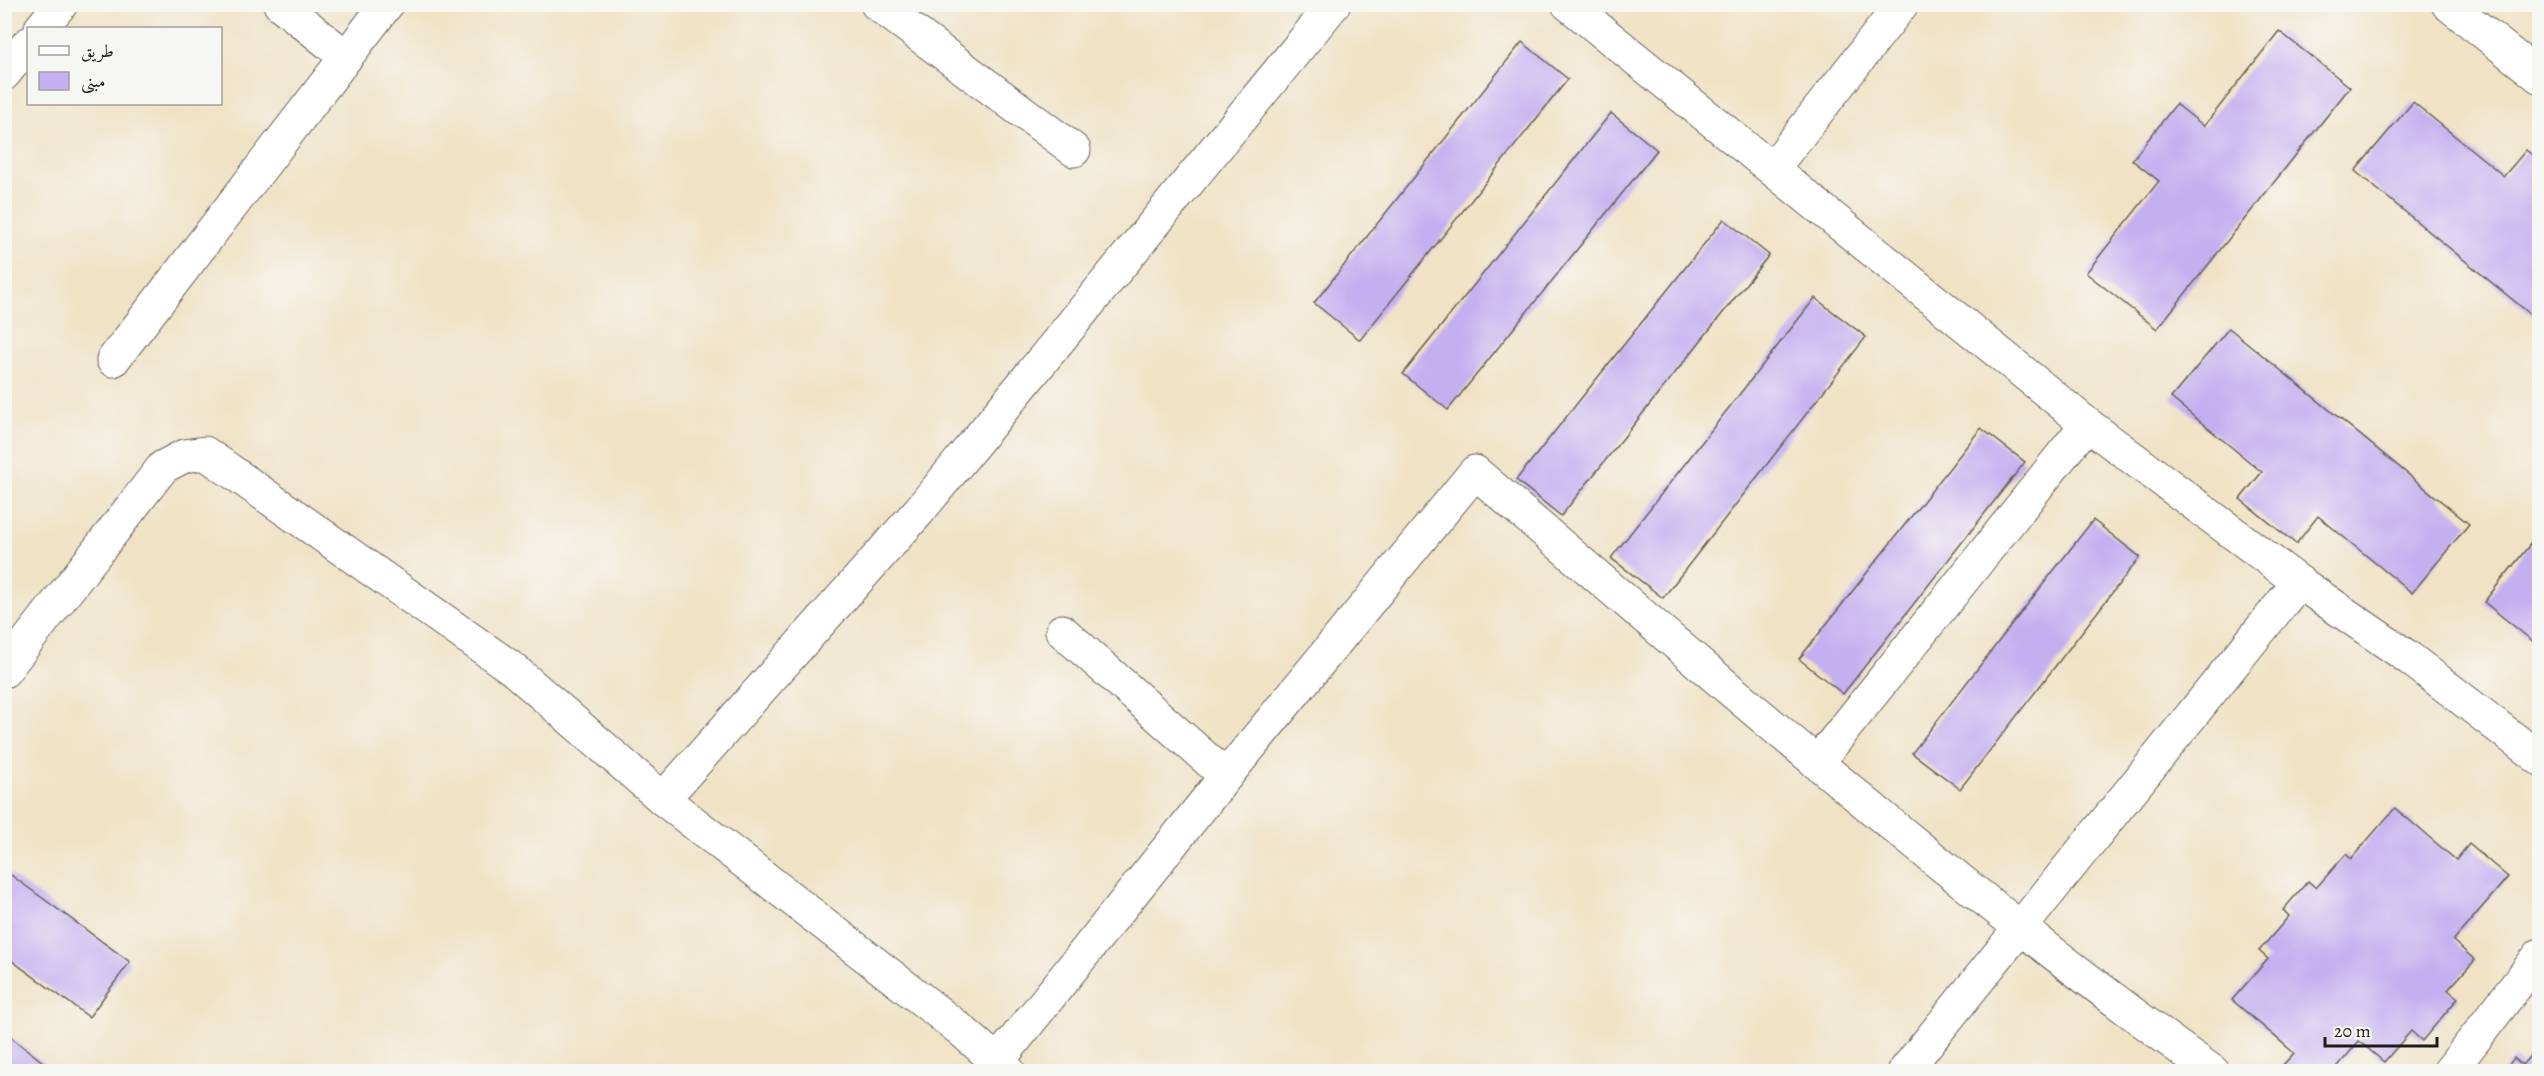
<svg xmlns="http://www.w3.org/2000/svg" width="2544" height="1076" font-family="Alegreya,Amiri,serif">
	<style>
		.building { fill: #c4aff0 }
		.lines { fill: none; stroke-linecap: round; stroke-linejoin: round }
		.minor-casing { stroke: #666157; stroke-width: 35 }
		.minor { stroke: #fff; stroke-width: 33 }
	</style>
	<rect width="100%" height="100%" fill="#f6f6f2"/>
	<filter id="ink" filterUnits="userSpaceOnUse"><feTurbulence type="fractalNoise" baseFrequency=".0167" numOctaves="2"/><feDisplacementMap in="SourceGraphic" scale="12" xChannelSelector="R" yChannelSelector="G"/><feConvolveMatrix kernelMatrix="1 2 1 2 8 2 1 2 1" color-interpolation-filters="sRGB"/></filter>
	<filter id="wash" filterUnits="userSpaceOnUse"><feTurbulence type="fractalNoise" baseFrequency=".008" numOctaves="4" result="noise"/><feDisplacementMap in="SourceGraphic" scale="24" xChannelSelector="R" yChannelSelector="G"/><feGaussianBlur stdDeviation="1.35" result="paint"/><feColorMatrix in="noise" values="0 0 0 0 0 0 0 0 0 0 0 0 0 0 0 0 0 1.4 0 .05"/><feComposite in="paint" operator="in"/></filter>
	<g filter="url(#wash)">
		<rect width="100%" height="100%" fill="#f0e2c5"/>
		<g id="blocks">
			<g class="building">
				<polygon points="2279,31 2350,87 2157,329 2086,273 2159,181 2132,160 2176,104 2204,126"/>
				<polygon points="1522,42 1568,79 1360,340 1314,303"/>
				<polygon points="2413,102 2504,176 2526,150 2540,161 2540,322 2355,171"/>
				<polygon points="1611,113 1657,150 1448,410 1403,374"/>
				<polygon points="1724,219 1769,255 1561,516 1516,480"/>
				<polygon points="1815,298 1866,337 1663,598 1611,558"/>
				<polygon points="2229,328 2469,524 2412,593 2318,516 2296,544 2240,499 2262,472 2171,398"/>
				<polygon points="1981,428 2025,462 1843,694 1799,659"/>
				<polygon points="2093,520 2140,557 1960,789 1912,753"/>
				<polygon points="2540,532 2540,647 2484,602"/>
				<polygon points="2395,808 2456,860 2469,844 2508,877 2453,941 2475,960 2448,990 2458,998 2422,1041 2411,1031 2384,1062 2359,1041 2333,1072 2291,1072 2283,1065 2294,1053 2232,1000 2268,959 2259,951 2289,916 2283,910 2308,881 2316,888 2346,854 2351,859"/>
				<polygon points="4,870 130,962 89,1017 4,955"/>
				<polygon points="4,1032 56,1072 4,1072"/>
				<polygon points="2540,1045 2540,1072 2503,1072 2514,1058 2522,1065"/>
			</g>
		</g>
	</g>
	<g filter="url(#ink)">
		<use href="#blocks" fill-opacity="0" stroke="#666157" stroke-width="1.5"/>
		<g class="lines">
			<g class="minor-casing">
				<g id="minor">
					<polyline points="280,4 346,57"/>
					<polyline points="877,4 1074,150"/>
					<polyline points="1568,4 2087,424 2299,582 2409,658 2540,759"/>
					<polyline points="2448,4 2540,77"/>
					<polyline points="41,28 61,4"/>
					<polyline points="4,74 28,44"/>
					<polyline points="1773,168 1902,4"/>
					<polyline points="113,360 387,4"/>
					<polyline points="1062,631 1226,776"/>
					<polyline points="4,671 163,467 184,456 205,453 513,669 663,799 961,1030 1009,1072"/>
					<polyline points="1817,763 2087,424"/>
					<polyline points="663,799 919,511 1334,4"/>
					<path d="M997,1062l229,-286 249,-304c242,206 480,416 738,600"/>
					<polyline points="1904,1072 2299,582"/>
					<polyline points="2449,1072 2540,955"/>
				</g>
			</g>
			<use href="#minor" class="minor"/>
		</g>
	</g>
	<rect width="2544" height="1076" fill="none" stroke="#f6f6f2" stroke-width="24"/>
	<rect x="27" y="27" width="195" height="78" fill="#f6f6f2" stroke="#9f9f9c" stroke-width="1.5"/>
	<rect x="39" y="46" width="30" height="9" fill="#ffffff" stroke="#9f9f9c" stroke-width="1.5"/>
	<text x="81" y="57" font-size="18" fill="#1c1c1c">طريق</text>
	<rect x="39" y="72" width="30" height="18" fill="#c4aff0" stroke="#9f9f9c" stroke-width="1.5"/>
	<text x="81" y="87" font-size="18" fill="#1c1c1c">مبنى</text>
	<path d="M2325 1037v9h112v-9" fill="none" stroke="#1c1c1c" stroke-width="3"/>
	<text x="2334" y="1037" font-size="18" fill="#1c1c1c" stroke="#f6f6f2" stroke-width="4.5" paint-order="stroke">20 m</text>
</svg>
